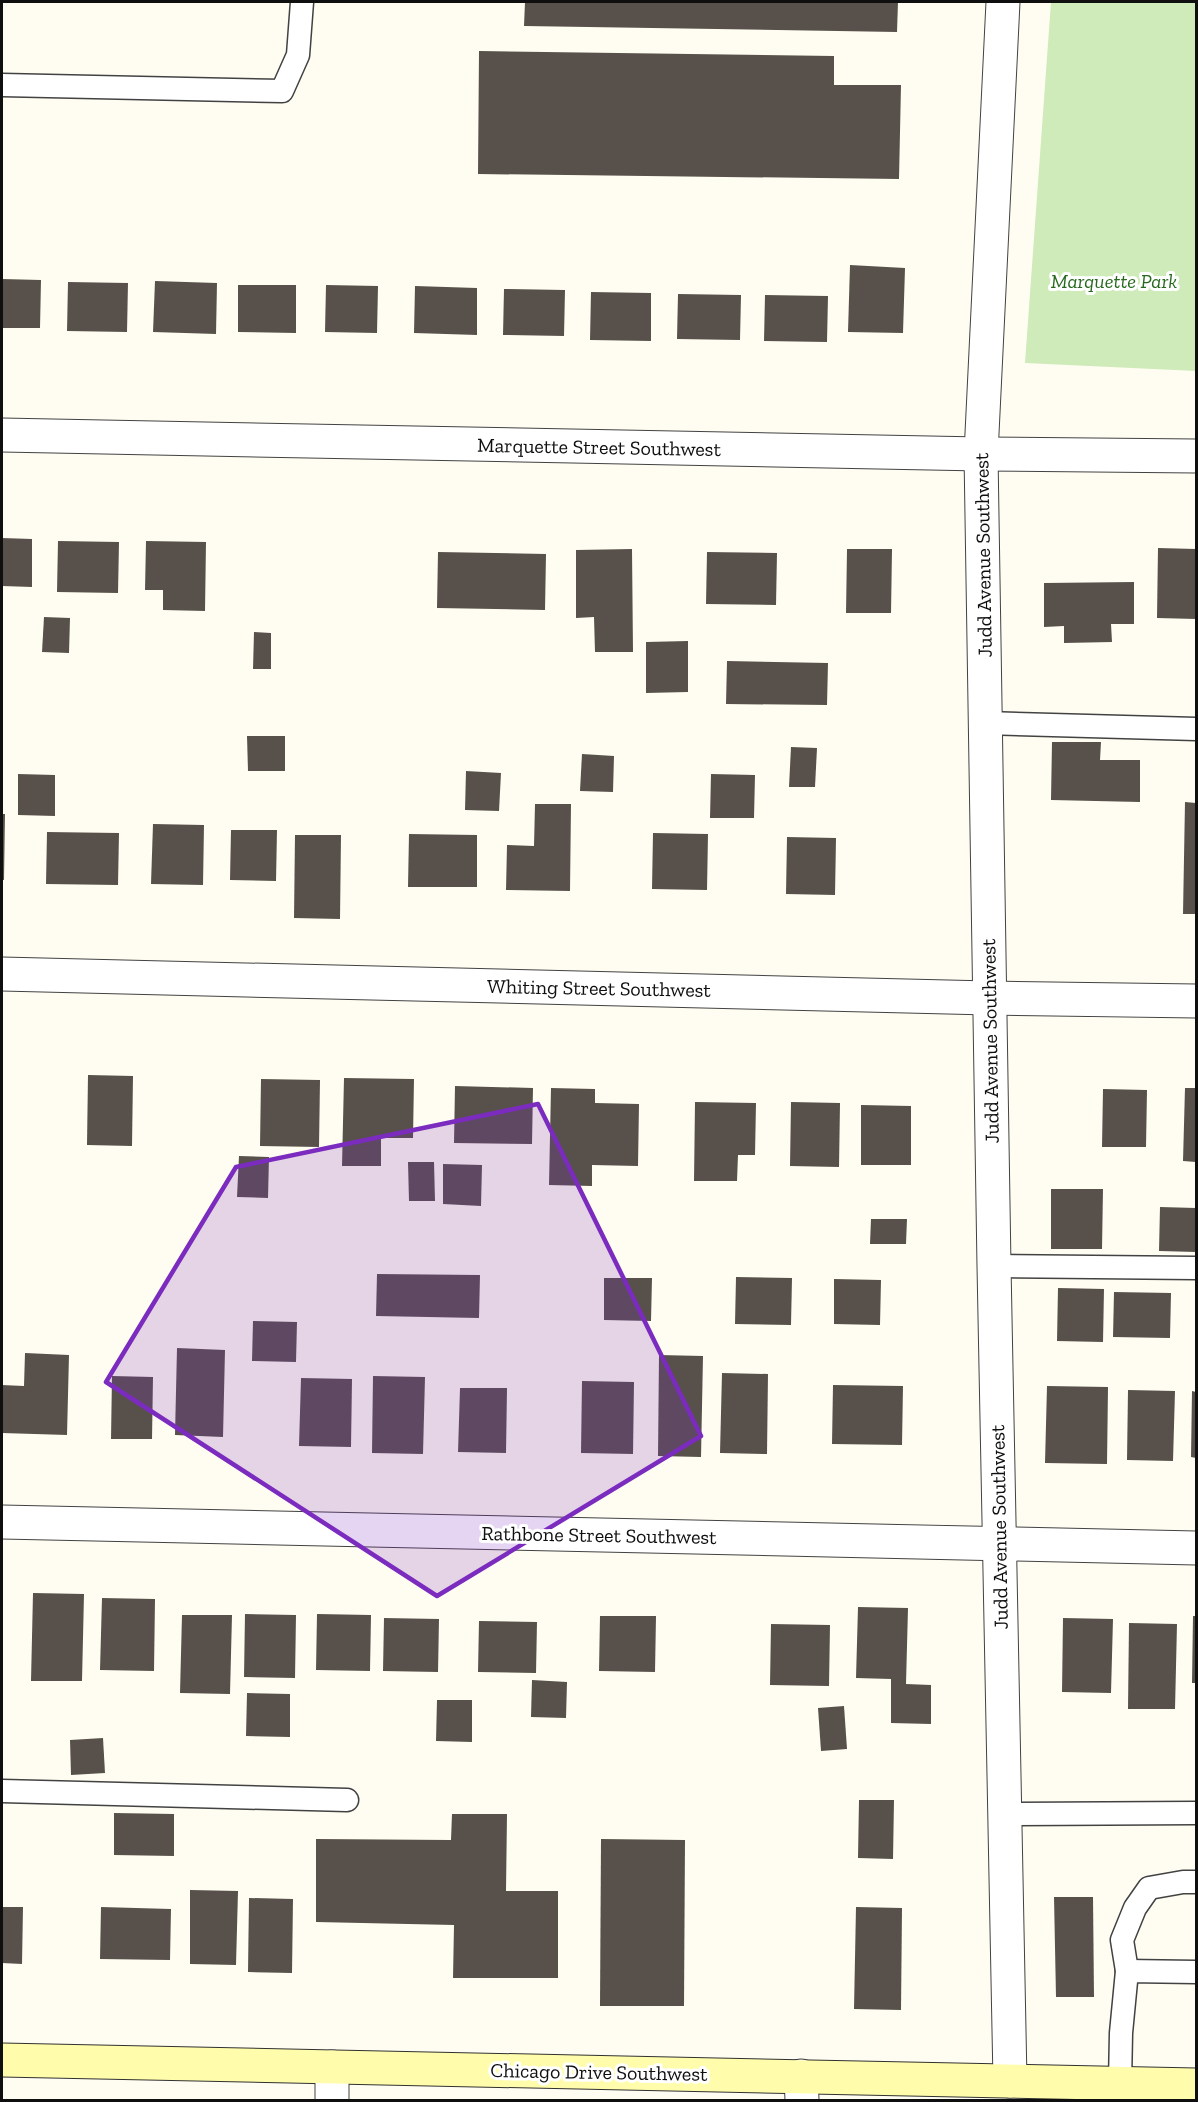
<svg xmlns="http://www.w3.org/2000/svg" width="1198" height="2102" font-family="'Zilla Slab',serif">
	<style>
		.green { fill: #cfebba }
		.building { fill: #58514b }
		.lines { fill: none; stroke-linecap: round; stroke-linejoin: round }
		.lane-casing { stroke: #424242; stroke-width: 25 }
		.street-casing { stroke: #424242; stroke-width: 35 }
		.secondary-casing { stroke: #313131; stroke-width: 35 }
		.lane { stroke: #fff; stroke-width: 22 }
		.street { stroke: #fff; stroke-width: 33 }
		.secondary { stroke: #fffdac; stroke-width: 33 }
		.marked { fill: #7b2cbf; fill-opacity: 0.2; stroke: #7b2cbf; stroke-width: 4.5; stroke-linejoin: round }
		.labels { text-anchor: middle; stroke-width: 6; stroke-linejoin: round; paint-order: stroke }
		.park-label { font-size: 20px; font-style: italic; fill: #27691d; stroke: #fff }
		.street-label { font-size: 20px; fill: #0f0f0f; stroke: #fff }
	</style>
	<rect width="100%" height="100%" fill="#fffdf1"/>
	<polygon class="green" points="1051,2 1196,2 1196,371 1025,363"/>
	<g class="building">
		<polygon points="525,2 898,2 897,32 524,26"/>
		<polygon points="479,51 834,56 834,85 901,85 899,179 478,174"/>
		<polygon points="850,265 905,268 903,333 848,332"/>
		<polygon points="2,279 41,280 40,328 2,328"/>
		<polygon points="155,281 217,283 216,334 153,332"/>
		<polygon points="68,282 128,283 127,332 67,331"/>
		<polygon points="238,285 296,285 296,333 238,332"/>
		<polygon points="326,285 378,286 377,333 325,332"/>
		<polygon points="415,286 477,288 477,335 414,333"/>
		<polygon points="504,289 565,290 564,336 503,335"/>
		<polygon points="591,292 651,293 651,341 590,340"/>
		<polygon points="678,294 741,295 740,340 677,339"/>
		<polygon points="765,295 828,296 827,342 764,341"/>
		<polygon points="2,538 32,539 32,587 2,586"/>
		<polygon points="58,541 119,542 118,593 57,592"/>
		<polygon points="146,541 206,542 205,611 163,610 163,590 145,590"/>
		<polygon points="1158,548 1196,549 1196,619 1157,618"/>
		<polygon points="632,549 633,652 595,652 594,617 576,618 576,550"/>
		<polygon points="847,549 892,549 891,613 846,613"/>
		<polygon points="438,552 546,554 545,610 437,608"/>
		<polygon points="707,552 777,553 776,605 706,604"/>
		<polygon points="1134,582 1134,624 1111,624 1112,642 1064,643 1064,626 1044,627 1044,583"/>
		<polygon points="44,617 70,618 69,653 42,652"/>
		<polygon points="254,632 271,633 271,669 253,669"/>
		<polygon points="688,641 688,692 646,693 646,642"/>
		<polygon points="727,661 828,663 827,705 726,704"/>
		<polygon points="247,736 285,736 285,771 248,771"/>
		<polygon points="1052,742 1101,742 1100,760 1140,760 1140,802 1051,800"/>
		<polygon points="791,747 817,748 815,787 789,787"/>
		<polygon points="582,754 614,756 613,792 580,791"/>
		<polygon points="466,771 501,773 499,811 465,810"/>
		<polygon points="18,774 55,775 55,816 18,815"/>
		<polygon points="711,774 755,775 754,818 710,818"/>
		<polygon points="1185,802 1196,803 1196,914 1183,914"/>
		<polygon points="535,804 571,804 570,891 506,890 507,845 534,846"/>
		<polygon points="2,814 5,814 4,880 2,880"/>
		<polygon points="153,824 204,825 203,885 151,884"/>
		<polygon points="231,830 277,830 276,881 230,880"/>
		<polygon points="47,832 119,833 118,885 46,884"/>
		<polygon points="653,833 708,834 707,890 652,889"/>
		<polygon points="409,834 477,835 477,887 408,887"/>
		<polygon points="295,835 341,835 340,919 294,918"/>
		<polygon points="787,837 836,838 835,895 786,894"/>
		<polygon points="88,1075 133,1076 132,1146 87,1145"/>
		<polygon points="344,1078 414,1079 413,1138 381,1138 381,1166 342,1166"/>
		<polygon points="261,1079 320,1080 319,1147 260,1146"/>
		<polygon points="455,1086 533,1088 532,1144 454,1143"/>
		<polygon points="551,1088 595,1089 595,1103 639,1104 638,1166 592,1165 592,1186 549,1185"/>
		<polygon points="1185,1088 1196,1088 1196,1162 1183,1161"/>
		<polygon points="1103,1089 1147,1090 1146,1147 1102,1147"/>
		<polygon points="695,1102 756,1103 755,1155 738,1155 737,1181 694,1181"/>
		<polygon points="791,1102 840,1103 839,1167 790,1166"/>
		<polygon points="861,1105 911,1106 911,1165 861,1165"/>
		<polygon points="239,1156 269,1157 268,1198 237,1197"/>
		<polygon points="408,1162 434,1162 435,1201 409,1201"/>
		<polygon points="443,1164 482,1165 481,1206 443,1204"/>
		<polygon points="1051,1189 1103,1189 1102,1249 1051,1249"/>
		<polygon points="1160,1207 1196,1208 1196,1252 1159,1251"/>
		<polygon points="871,1219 907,1219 906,1244 870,1244"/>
		<polygon points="377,1274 480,1275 479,1318 376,1316"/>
		<polygon points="736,1277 792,1278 791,1325 735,1324"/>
		<polygon points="604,1278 652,1278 651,1321 604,1320"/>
		<polygon points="834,1279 881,1280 880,1325 834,1324"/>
		<polygon points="1058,1288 1104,1289 1103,1342 1057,1341"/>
		<polygon points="1114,1292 1171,1293 1170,1338 1113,1337"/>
		<polygon points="253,1321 297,1322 296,1362 252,1361"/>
		<polygon points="177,1348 225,1350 223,1437 175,1435"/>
		<polygon points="25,1353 69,1355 67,1435 2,1433 2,1385 24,1386"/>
		<polygon points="659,1355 703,1356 701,1457 658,1456"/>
		<polygon points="722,1373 768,1374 767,1454 720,1453"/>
		<polygon points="112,1376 153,1377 152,1439 111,1439"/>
		<polygon points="373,1376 425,1377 423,1454 372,1453"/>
		<polygon points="301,1378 352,1379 351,1447 299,1446"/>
		<polygon points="582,1381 634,1382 633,1454 581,1453"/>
		<polygon points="833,1385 903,1386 902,1445 832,1444"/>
		<polygon points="1047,1386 1108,1387 1107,1464 1045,1463"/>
		<polygon points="460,1388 507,1388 506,1453 458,1452"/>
		<polygon points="1128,1390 1175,1391 1173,1461 1127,1460"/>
		<polygon points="1192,1391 1196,1392 1196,1458 1191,1457"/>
		<polygon points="33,1593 84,1594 82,1681 31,1681"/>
		<polygon points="102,1598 155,1599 154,1671 100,1670"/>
		<polygon points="858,1607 908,1608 906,1684 931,1685 931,1724 891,1723 891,1679 856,1678"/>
		<polygon points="245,1614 296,1615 295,1678 244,1677"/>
		<polygon points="317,1614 371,1615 370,1671 316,1670"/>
		<polygon points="182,1615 232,1615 230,1694 180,1693"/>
		<polygon points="600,1616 656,1616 655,1672 599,1671"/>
		<polygon points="1193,1616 1196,1616 1196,1683 1192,1683"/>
		<polygon points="384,1618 439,1619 438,1672 383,1671"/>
		<polygon points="1063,1618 1113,1619 1111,1693 1062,1692"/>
		<polygon points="479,1621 537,1622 536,1673 478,1672"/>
		<polygon points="1129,1623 1177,1624 1175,1709 1128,1709"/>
		<polygon points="771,1624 830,1625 829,1686 770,1685"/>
		<polygon points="532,1680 567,1682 566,1718 531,1717"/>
		<polygon points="247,1693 290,1694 290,1737 246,1736"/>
		<polygon points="437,1700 472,1700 472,1742 436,1741"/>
		<polygon points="844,1706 847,1749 821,1751 818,1708"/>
		<polygon points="103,1738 105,1773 71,1775 70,1740"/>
		<polygon points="859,1800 894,1800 893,1859 858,1858"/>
		<polygon points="114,1813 174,1814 174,1856 114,1855"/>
		<polygon points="452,1814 507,1814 506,1891 558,1891 558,1978 453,1978 454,1925 316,1922 316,1839 451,1840"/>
		<polygon points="601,1839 685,1840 684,2006 600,2006"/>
		<polygon points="190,1890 238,1891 236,1965 190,1964"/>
		<polygon points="1054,1897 1093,1897 1094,1997 1056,1997"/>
		<polygon points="249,1898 293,1899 292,1973 248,1972"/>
		<polygon points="2,1907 23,1907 22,1964 2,1963"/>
		<polygon points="101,1907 171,1909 170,1960 100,1959"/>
		<polygon points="856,1907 902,1908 901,2010 854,2009"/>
	</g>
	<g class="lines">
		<g class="lane-casing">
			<g id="lane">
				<polyline points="2,85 282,91 298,55 302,2"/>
				<polyline points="985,723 1196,729"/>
				<polyline points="994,1266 1196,1268"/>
				<polyline points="2,1791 347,1800"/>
				<polyline points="1004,1814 1196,1813"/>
				<polyline points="1127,1971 1122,1940 1135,1908 1149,1888 1183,1882 1196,1882"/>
				<polyline points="1120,2083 1121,2033 1127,1971 1196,1972"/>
			</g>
		</g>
		<g class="street-casing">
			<g id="street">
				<polyline points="1003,2 981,454 994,1266 1010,2081"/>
				<polyline points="2,435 981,454 1196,456"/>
				<polyline points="2,974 989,998 1196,1001"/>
				<polyline points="2,1522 1196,1548"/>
				<polyline points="332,2067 332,2100"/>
				<polyline points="801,2076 802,2100"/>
			</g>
		</g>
		<g class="secondary-casing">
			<polyline id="secondary" points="2,2060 1196,2085"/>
		</g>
		<use href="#lane" class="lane"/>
		<use href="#street" class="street"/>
		<use href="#secondary" class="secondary"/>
	</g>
	<path class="marked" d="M538,1104l163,332 -264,160 -331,-214 130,-215z"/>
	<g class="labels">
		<g class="park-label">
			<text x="1114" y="288">Marquette Park</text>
		</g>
		<g class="street-label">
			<text transform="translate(599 447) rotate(1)" y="7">Marquette Street Southwest</text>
			<text transform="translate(983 555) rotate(-91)" y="7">Judd Avenue Southwest</text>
			<text transform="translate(599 988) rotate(1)" y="7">Whiting Street Southwest</text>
			<text transform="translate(990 1041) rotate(-91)" y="7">Judd Avenue Southwest</text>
			<text transform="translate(999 1527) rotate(-91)" y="7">Judd Avenue Southwest</text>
			<text transform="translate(599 1535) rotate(1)" y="7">Rathbone Street Southwest</text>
			<text transform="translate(599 2072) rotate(1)" y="7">Chicago Drive Southwest</text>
		</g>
	</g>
	<rect width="1198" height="2102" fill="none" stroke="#0f0f0f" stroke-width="6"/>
</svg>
